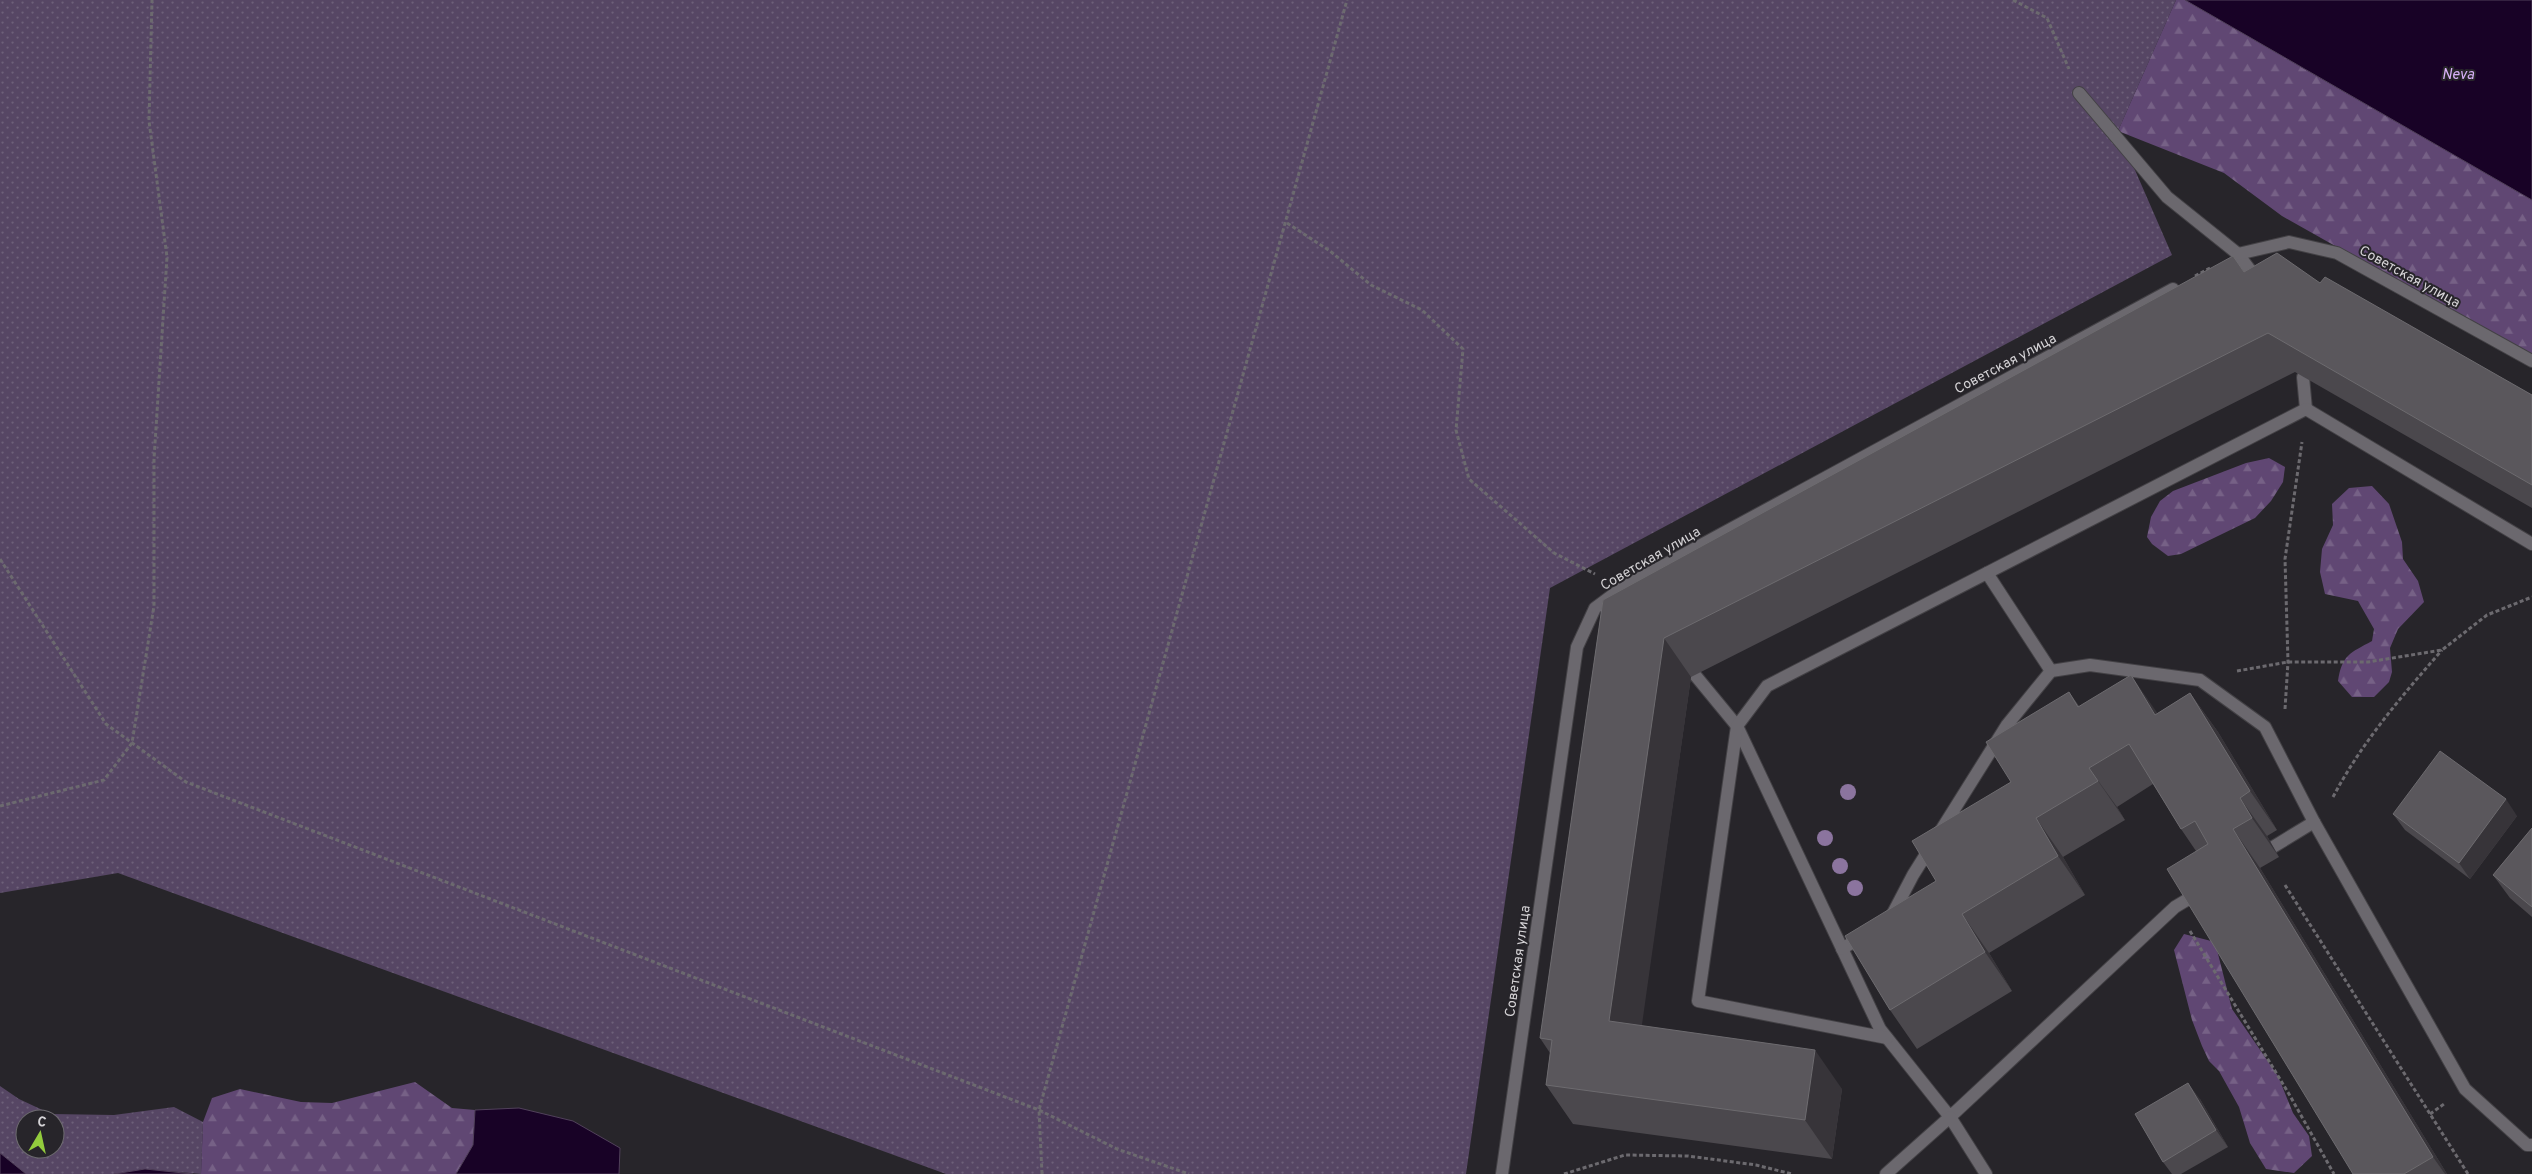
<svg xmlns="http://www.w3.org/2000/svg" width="2532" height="1174" font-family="Overpass,sans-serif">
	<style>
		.grass { fill: url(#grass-dots); fill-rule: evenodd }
		.forest { fill: url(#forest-firs) }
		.water { fill: #180226; stroke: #51415b }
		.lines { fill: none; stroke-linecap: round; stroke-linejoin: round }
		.lane-casing { stroke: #434145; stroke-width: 14 }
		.street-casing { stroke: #434145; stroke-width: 14 }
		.path { stroke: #6c6a6f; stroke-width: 3; stroke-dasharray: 4 2.5; stroke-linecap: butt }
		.lane { stroke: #6b686e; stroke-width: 12 }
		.street { stroke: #6b686e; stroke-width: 12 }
		.tree { fill: #8b749e }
		.wall { fill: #4b484d }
		.shaded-wall { fill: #373439 }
		.building { fill: #5a575c; stroke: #6d6b6f }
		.labels { text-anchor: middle; stroke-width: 4; stroke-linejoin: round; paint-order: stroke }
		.street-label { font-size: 14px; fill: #d5d3d6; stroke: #27252a }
		.water-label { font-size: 15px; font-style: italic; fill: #d7b0f7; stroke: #27252a }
	</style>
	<defs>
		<pattern id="grass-dots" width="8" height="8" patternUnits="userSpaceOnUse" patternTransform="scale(1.25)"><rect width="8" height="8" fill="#564664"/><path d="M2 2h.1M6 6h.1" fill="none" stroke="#6d6079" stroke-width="1.8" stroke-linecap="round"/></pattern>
		<pattern id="forest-firs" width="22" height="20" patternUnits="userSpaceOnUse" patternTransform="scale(1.25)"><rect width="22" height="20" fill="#604773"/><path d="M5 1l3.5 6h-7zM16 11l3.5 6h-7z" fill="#766186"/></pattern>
	</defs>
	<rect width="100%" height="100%" fill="#27252a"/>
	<g class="grass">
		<polygon points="0,0 2176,0 2118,131 2172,255 1550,588 1466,1174 946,1174 118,873 0,893"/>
		<path d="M0,1086l19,13 32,15 63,1 60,-8 29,15 -2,52 -56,-5 -31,5h-88l-26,-21zM25,1119h30v30h-30z"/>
	</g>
	<g class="forest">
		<polygon points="2176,0 2185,0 2532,200 2532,357 2282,216 2224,173 2118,131"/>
		<polygon points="2269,458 2285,467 2283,482 2271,501 2255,518 2181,554 2168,556 2152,544 2147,537 2151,517 2160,501 2173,491 2246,463"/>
		<path d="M2372,486l17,18 13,38 1,17 15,22 6,21 -26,27 -8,19 2,24 -3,10 -15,15h-22l-14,-16c4,-26 12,-28 34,-40l2,-12 -16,-28 -33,-7 -5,-22 2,-23 11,-24 -1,-21 17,-16z"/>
		<polygon points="2184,934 2215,942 2232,1009 2278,1076 2293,1113 2309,1136 2312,1156 2294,1173 2266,1169 2250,1143 2239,1107 2219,1071 2209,1061 2202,1046 2192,1020 2174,950"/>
		<polygon points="415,1082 452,1108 475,1110 473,1145 456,1174 201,1174 203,1122 212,1098 240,1089 301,1102 332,1103"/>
	</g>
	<g class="water">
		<polygon points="2185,0 2532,0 2532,200"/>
		<polygon points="519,1108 573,1121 620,1148 619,1174 456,1174 473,1145 475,1110"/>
		<polygon points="0,1153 26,1174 0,1174"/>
		<polygon points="145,1169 193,1174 114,1174"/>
	</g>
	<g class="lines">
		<g class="lane-casing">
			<g id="lane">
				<polyline points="2079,93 2167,197 2238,254 2259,282"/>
				<polyline points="2303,377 2306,409"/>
				<polyline points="1987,573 2051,671"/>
				<polyline points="1695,675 1737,726 1880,1029 1950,1117 2175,907 2200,892"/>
				<polyline points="2273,847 2314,822"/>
				<polyline points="1891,917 1913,875 2007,725 2051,671 2090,665 2200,680 2265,727 2314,822 2465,1089 2527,1145 2532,1145"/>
				<polyline points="1842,949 1864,935"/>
				<polyline points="1887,1038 1698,1001 1737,726 1767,686 2306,409 2532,544"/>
			</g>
		</g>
		<g class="street-casing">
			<g id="street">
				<polyline points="2238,254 2289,242 2337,253 2532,361"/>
				<polyline points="1502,1174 1577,647 1595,608 1622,588 2173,289"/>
				<polyline points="1886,1174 1950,1117 1986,1174"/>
			</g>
		</g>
		<g class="path">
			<polyline points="2013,0 2047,18 2069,69"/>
			<polyline points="1287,223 1330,251 1371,285 1422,310 1463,349 1456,430 1469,479 1554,553 1595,574"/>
			<polyline points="2195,276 2212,267"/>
			<polyline points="0,559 106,724 186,782 1039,1110 1117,1149 1189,1174"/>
			<polyline points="2237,671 2288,662 2368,662 2442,650 2487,615 2532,597"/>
			<polyline points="2285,709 2288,662 2285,559 2302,442"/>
			<path d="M2333,797c29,-55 68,-100 109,-147"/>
			<polyline points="0,806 104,780 132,743 154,606 154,459 167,257 149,121 152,0"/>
			<polyline points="2285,885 2468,1174"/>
			<polyline points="2190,931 2289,1094 2334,1174"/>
			<polyline points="2430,1114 2444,1104"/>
			<polyline points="1042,1174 1039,1110 1347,0"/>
			<polyline points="1564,1174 1625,1155 1688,1156 1756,1165 1792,1174"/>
		</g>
		<use href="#lane" class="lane"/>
		<use href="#street" class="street"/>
	</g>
	<g class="tree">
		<circle cx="1848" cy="792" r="8"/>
		<circle cx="1825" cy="838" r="8"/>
		<circle cx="1840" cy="866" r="8"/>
		<circle cx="1855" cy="888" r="8"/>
	</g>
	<g class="wall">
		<polygon points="2244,272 2320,283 2532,395 2532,508 2295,372 1691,677 1641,1026 1842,1089 1832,1159 1573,1124 1546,1085 1550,1053 1540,1038 1603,600"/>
		<polygon points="2069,692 2079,706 2158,713 2190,693 2218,732 2277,830 2267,836 2279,857 2260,868 2447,1174 2353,1174 2196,851 2181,829 2153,784 2117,807 2125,820 2063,857 2085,895 1989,953 2012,991 1917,1049 1890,1010 1936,881 2011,782"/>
		<polygon points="2393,814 2517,816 2470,879 2405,830"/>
		<polygon points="2532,828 2532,917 2510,898 2493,875"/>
		<polygon points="2200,1099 2228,1147 2181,1174 2172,1174 2163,1162"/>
	</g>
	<g class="shaded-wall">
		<polygon points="1664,638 1691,677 1637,1060 1609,1021"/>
		<polygon points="2131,675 2158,714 2155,715"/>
		<polygon points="2190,693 2218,732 2277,830 2250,791"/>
		<polygon points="2089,768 2117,807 2125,820"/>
		<polygon points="2240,798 2267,836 2279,857 2252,818"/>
		<polygon points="2506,799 2517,816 2470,879 2459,863"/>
		<polygon points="2036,818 2063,857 2085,895 2058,856"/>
		<polygon points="2233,829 2260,868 2447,1174 2445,1174 2433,1157"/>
		<polygon points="1962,914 1989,953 2012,991 1985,952"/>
		<polygon points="1815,1050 1842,1089 1832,1159 1805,1120"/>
		<polygon points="2188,1083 2200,1099 2228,1147 2216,1130"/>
	</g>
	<g class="building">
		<polygon points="2277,253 2320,283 2325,277 2532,395 2532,485 2268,333 1664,638 1609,1021 1815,1050 1805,1120 1546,1085 1552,1040 1540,1038 1603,600 2233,256 2244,272"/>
		<polygon points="2131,675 2155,715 2190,693 2250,791 2240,798 2252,818 2233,829 2433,1157 2404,1174 2353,1174 2167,869 2208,844 2195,821 2181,829 2129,744 2089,768 2098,781 2036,818 2058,856 1962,914 1985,952 1890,1010 1845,936 1936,881 1912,841 2011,782 1986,742 2069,692 2078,707"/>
		<polygon points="2440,751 2506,799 2459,863 2393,814"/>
		<polygon points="2532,828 2532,907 2493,875"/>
		<polygon points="2188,1083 2216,1130 2163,1162 2135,1114"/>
	</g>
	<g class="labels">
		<g class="street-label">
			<text transform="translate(2410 276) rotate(29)" y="5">Советская улица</text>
			<text transform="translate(2005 363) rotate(-28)" y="5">Советская улица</text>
			<text transform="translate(1650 558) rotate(-30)" y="5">Советская улица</text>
			<text transform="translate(1517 961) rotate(-82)" y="5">Советская улица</text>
		</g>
		<g class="water-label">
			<text x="2458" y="79">Neva</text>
		</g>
	</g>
	<g transform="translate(40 1134) rotate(9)"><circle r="24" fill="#27252a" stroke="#6d6b6f"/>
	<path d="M0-4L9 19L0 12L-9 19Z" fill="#93cc3d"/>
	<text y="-8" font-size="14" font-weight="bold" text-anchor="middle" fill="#d5d3d6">С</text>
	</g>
</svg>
